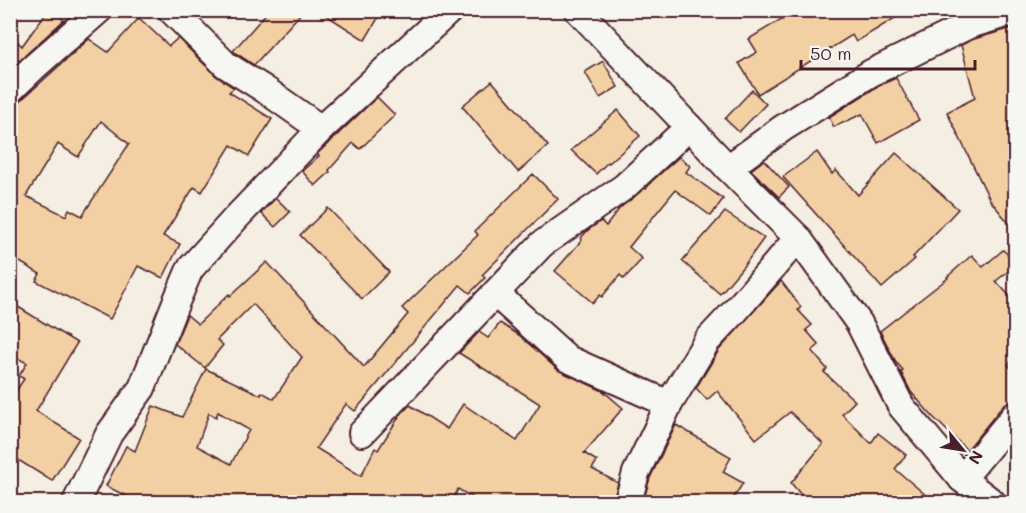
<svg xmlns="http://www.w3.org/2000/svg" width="1026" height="513" font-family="Mali,sans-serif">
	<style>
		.building { fill: #f3d0a4; stroke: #4a1f2b; stroke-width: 1.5; fill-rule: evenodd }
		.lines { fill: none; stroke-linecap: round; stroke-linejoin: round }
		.street-casing { stroke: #4a1f2b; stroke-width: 30 }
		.street { stroke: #f6f6f2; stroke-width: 26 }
	</style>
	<rect width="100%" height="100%" fill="#f5eee2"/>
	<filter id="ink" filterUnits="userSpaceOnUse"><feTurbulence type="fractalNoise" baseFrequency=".0167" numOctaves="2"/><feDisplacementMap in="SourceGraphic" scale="12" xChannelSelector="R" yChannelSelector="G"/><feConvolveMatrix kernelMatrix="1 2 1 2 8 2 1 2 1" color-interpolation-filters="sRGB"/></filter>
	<g filter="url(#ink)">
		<g class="building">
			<polygon points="48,10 51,10 64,20 10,69 10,34 22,46"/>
			<polygon points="269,10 304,10 254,65 233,51"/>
			<polygon points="318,10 383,10 365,40"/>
			<polygon points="796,10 908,10 856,42 852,35 758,94 739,63 757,52 749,39"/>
			<path d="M139,18l30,28 9,-8 38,38 18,12 -5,4 43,27 -23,37 -18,-11 -29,47 -8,-5 -31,49 17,8 -17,34 -25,-12 -28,53 -74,-38 4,-7 -30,-18v-151l4,-1 6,-3 69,-62 19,13zM101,121l28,23 -47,72 -13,-7 -3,7 -40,-20 32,-52 20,13z"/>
			<polygon points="1016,27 1016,232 990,200 947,112 975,98 961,45 974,39"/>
			<polygon points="603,61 618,87 600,98 585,72"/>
			<polygon points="896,78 919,120 878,143 862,114 834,127 829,117 878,86"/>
			<polygon points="492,81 548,146 518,172 462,106"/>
			<polygon points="752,90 766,104 739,132 725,119"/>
			<polygon points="377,97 395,115 360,149 353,143 329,170 330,172 315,186 302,171 319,156 317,154 332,140"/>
			<polygon points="618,110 640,136 609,163 608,162 596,174 571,150"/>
			<polygon points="817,152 832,174 836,170 858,195 896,153 958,209 913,257 915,259 882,288 783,177"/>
			<polygon points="679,157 690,166 686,172 723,199 711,216 675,190 629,247 642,259 624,279 620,275 602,297 600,295 593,303 555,271 582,240 581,238 587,231 601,221 606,226 620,208 645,188 646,189 651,182"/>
			<polygon points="764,160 789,187 779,197 751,170"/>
			<path d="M533,174l25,25 -76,76 3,3 -15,15 -10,-8 -105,126 -9,-7 -30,44 45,28 14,-28 3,2 22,-35 10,-10 37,24 16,-25 54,37 23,-37 -81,-51 20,-21 9,6 12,-15 19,12 39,35 45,21 20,17 -39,45 13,8 -5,8 26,14 -5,19h-133l-22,-13 -6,13h-314l-32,-16 20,-40 9,5 18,-45 29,11 24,-48 55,26 1,-3 12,7 28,-42 -49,-53 -36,36 6,5 -18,23 -30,-24 12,-29 11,9 31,-30 1,2 37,-34 97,105 44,-53 -6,-6 76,-73 -3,-4zM218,412l31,18 -18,34 -34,-18 12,-33 7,4z"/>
			<polygon points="276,198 290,212 275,227 261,213"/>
			<polygon points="328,208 389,272 362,299 300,235"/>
			<polygon points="725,212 764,238 746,263 720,294 682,261"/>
			<polygon points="1003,250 1016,262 1016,265 996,281 1016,303 1016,357 1008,365 1016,373 1016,399 1004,404 967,450 933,417 911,392 901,372 903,370 896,362 880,331 948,278 947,277 972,255 983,267"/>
			<polygon points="781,281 801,307 798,310 812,325 806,330 819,345 812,351 827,369 824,372 855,401 842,414 871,443 878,433 906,455 895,469 934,502 807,502 791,483 823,444 790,412 756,439 717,391 707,400 696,388 719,350"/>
			<polygon points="10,302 77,343 36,411 79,438 52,481 10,455 10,400 24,379 19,376 27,363 10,354"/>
			<polygon points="676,425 731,457 723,472 743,483 731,502 643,502 650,478"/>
		</g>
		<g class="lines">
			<g class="street-casing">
				<g id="street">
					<polyline points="171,10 226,65 264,89 321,129"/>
					<polyline points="578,10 728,168 798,238 859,323 901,406 962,479 992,502"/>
					<polyline points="10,90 34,67 99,10"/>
					<polyline points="728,168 783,128 871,73 969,25 1016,11"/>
					<polyline points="496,294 568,359 669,404"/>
					<polyline points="362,433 542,244 624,187 689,127"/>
					<polyline points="962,479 1016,414"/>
					<polyline points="76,502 109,434 142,388 176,302 190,269 235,219 321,129 450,10"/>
					<polyline points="628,502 636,473 669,404 707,341 736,310 798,238"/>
				</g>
			</g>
			<use href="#street" class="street"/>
		</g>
	</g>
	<rect width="1026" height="513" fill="none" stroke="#f6f6f2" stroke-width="36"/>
	<rect x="18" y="18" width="990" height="477" fill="none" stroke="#4a1f2b" stroke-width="2" filter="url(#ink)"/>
	<g transform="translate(963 450) rotate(120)" stroke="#f6f6f2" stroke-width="4.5" paint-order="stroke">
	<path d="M0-4.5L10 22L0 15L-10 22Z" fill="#4a1f2b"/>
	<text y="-9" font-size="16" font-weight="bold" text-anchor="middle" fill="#4a1f2b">N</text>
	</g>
	<path d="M801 60v9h174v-9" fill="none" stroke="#4a1f2b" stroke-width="3"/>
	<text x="810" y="60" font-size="18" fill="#4a1f2b" stroke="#f6f6f2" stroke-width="4.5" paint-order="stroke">50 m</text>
</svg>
